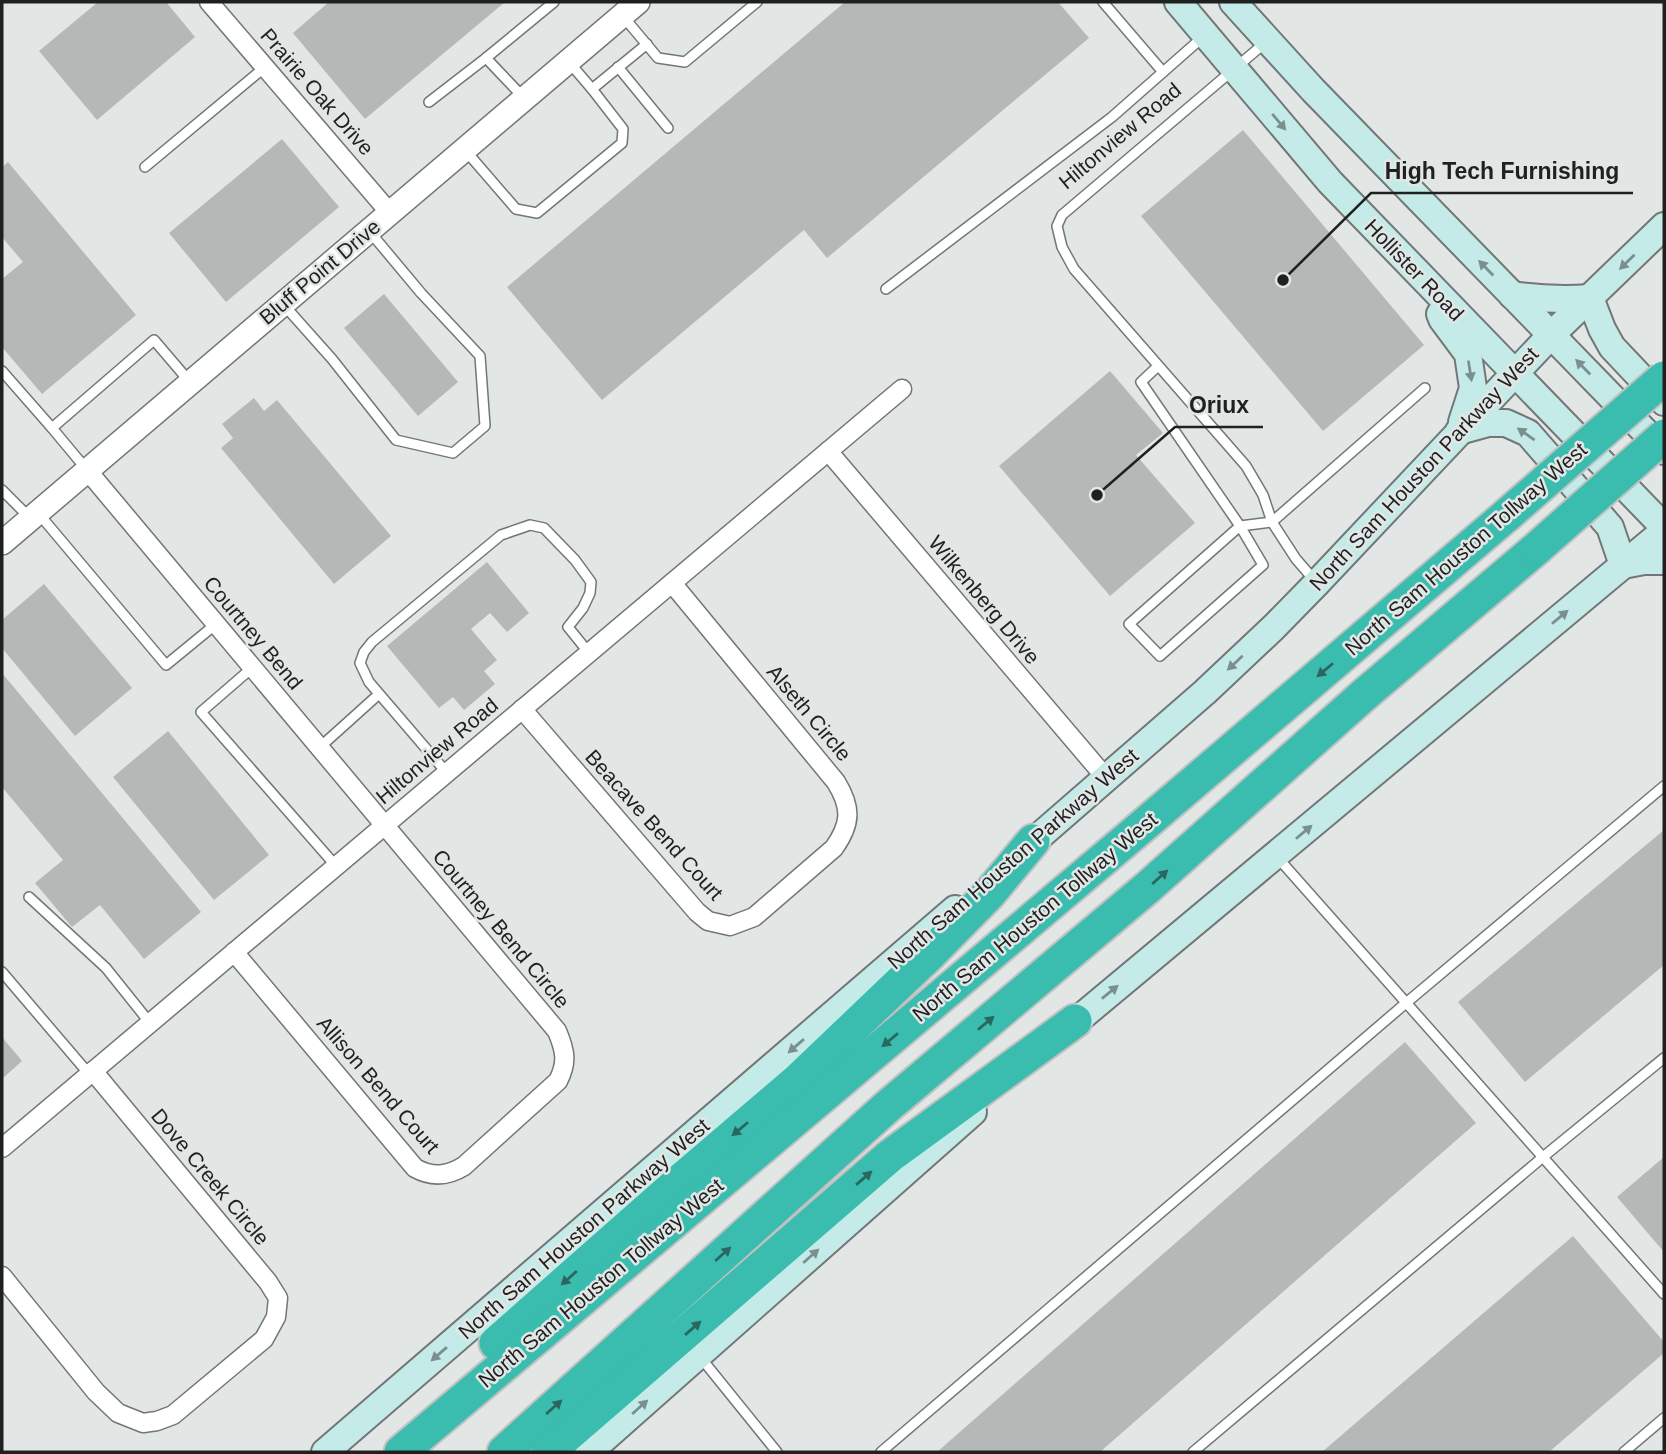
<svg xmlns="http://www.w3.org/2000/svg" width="1666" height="1454" font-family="Arial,sans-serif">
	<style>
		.building { fill: #b4b9b8 }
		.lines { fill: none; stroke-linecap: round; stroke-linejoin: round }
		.service-casing { stroke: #727676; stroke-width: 12 }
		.minor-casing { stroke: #727676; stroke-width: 21 }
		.tertiary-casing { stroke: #727676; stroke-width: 26 }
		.secondary-casing { stroke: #727676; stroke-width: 30 }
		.motorway-casing { stroke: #c0c1c1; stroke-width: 37 }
		.service { stroke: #fff; stroke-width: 9 }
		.minor { stroke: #fff; stroke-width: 18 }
		.tertiary { stroke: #fff; stroke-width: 23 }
		.secondary { stroke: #c4ebe7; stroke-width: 26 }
		.motorway { stroke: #3abcaf; stroke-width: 33 }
		.motorway-bridge-casing { stroke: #c0c1c1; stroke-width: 37; stroke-linecap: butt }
		.motorway-bridge { stroke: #3abcaf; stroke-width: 33 }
		.oneway { fill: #7a908e }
		.oneway2 { fill: #2b6761 }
		.labels { text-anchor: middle; stroke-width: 5; stroke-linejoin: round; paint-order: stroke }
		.street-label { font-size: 21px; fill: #1f2121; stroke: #e2e7e6 }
		.leader { fill: none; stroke: #1f2121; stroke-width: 2.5 }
		.callout-dot { fill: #1f2121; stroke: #e2e7e6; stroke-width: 2.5 }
		.callout-label { font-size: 23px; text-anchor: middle; font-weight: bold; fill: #1f2121; stroke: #e2e7e6; stroke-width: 5; stroke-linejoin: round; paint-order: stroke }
	</style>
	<rect width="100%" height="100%" fill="#e2e7e6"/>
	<g class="building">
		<polygon points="98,2 166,2 195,37 97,120 39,51"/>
		<polygon points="329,2 505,2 365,119 293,33"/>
		<polygon points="845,2 1058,2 1089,38 827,258 804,230 602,400 507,287"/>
		<polygon points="1243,130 1424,345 1323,431 1141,216"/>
		<polygon points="282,139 339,207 226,302 169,233"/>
		<polygon points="8,162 136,315 42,394 2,347 2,279 23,262 2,237 2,167"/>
		<polygon points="384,294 458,382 418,416 344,328"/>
		<polygon points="1110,371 1163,433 1136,455 1195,523 1110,596 999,466"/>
		<polygon points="254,398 264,411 277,400 391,536 334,584 221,448 233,438 222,424"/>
		<polygon points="487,562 529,613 507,632 490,613 471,629 497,660 484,671 495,684 464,710 453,697 439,708 387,646"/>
		<polygon points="44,584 132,688 75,736 2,648 2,620"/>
		<polygon points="2,673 201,912 144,959 100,905 72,927 35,883 63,860 2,787"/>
		<polygon points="168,731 269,855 214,900 113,777"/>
		<polygon points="1664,830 1664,965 1525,1082 1458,1002"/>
		<polygon points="2,1037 22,1061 2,1079"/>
		<polygon points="1405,1042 1476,1123 1100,1452 937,1452"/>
		<polygon points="1664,1157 1664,1252 1617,1197"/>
		<polygon points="1573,1236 1664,1342 1664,1353 1549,1452 1322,1452"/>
	</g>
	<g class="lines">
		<g class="service-casing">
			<g id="service">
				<polyline points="1103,2 1163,72"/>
				<polyline points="622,15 658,58 685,62 757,2"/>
				<polyline points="1266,42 1062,215 1057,226 1062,247 1074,269 1246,466 1263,495 1272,522 1296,559 1316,582"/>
				<polyline points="486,58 523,97"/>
				<polyline points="568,61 592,89"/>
				<polyline points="618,67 668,128"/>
				<polyline points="429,102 486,58 554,2"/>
				<polyline points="465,150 516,209 537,213 622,143 623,129 592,89 647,44"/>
				<polyline points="145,167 265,67"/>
				<polyline points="886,289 1112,117 1204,36"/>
				<polyline points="283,304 332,359 396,440 453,453 485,426 480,356 421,293 370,232"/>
				<polyline points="1158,366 1141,382 1240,526 1272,522 1425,388"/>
				<polyline points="2,371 52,428"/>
				<polyline points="87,470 52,428 154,340 189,381"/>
				<polyline points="2,490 29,517"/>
				<polyline points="39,514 166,665 216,624"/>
				<polygon points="1240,526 1263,565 1160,656 1129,624"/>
				<polyline points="253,667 201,712 336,866"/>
				<polyline points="319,748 379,694"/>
				<polyline points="447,773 369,682 360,663 364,652 372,642 501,535 530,525 544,528 575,560 591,582 590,593 583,608 568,627 589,653"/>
				<polyline points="1278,858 1664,1294"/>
				<polyline points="29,897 106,968 150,1023"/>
				<polyline points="2,972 89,1074"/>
				<polyline points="701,1358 777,1452"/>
				<polyline points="881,1452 1406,1003 1664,786"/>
				<polyline points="1193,1452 1543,1157 1664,1058"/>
				<polyline points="1624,1452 1664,1418"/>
			</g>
		</g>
		<g class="minor-casing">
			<g id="minor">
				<polyline points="209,2 390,213"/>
				<polyline points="828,451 1106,778"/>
				<path d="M87,470l470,561c8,19 11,31 1,50l-94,85c-16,10 -31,12 -49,2l-181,-216"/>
				<path d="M522,709l175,203 11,9 22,5 24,-9 80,-69c17,-24 18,-40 2,-66l-164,-199"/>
				<polyline points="2,1148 902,389"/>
				<polyline points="2,1276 96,1392 118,1413 143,1423 157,1421 173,1415 264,1339 276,1317 278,1298 268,1282 93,1071"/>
			</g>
		</g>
		<g class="tertiary-casing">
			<polyline id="tertiary" points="2,543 638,2"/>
		</g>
		<g class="secondary-casing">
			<g id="secondary">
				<polyline points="1178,2 1330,182 1664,527"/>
				<polyline points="1233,2 1313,90 1664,451"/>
				<path d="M1512,295c27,4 51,5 78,3"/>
				<polyline points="1590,298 1602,329 1612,347 1664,402"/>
				<polyline points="1440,314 1442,319 1468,354 1473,388 1462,422"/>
				<polyline points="1459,431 1488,423 1506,423 1528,433 1610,527 1623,565"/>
				<polyline points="1623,565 1644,561 1664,561"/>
				<polyline points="1019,854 1205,692 1274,627 1317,583 1551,335 1664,226"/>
				<polyline points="1062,1033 1664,531"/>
				<polyline points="325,1452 955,909"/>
				<polyline points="589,1452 973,1112"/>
			</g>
		</g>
		<g class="motorway-casing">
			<g id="motorway">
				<polyline points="496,1343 683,1178 799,1079 931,953 989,894 1033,841"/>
				<polyline points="401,1452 1132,835 1507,515"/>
				<polyline points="504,1452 888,1106 1147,888 1365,694 1536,549"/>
				<polyline points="548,1452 890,1156 1075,1021"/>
			</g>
		</g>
		<use href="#service" class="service"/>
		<use href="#minor" class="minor"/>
		<use href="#tertiary" class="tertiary"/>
		<use href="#secondary" class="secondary"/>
		<use href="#motorway" class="motorway"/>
		<g class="motorway-bridge-casing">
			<g id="motorway-bridge">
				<polyline points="1507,515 1664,378"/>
				<polyline points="1536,549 1664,436"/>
			</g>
		</g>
		<use href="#motorway-bridge" class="motorway-bridge"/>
	</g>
	<defs><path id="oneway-solid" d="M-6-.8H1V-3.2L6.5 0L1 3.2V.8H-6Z" transform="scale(1.75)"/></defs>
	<g class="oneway">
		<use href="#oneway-solid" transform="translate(1279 122) rotate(50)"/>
		<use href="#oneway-solid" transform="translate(1627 262) rotate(136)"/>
		<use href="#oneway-solid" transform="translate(1486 268) rotate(-134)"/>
		<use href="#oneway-solid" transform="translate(1583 367) rotate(-134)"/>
		<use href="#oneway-solid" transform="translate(1470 371) rotate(81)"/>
		<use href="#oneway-solid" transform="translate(1526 434) rotate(-145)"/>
		<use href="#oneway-solid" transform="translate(1560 617) rotate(-40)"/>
		<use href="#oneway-solid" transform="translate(1235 663) rotate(137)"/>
		<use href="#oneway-solid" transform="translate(1304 832) rotate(-40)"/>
		<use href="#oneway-solid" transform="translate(1110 992) rotate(-39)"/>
		<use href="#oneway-solid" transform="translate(796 1046) rotate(139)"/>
		<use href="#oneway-solid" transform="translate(811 1256) rotate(-42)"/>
		<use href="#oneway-solid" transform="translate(439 1354) rotate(139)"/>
		<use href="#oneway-solid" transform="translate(640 1407) rotate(-42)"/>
	</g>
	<g class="oneway2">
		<use href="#oneway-solid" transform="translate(1325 670) rotate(140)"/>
		<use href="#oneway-solid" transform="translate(1160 877) rotate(-42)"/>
		<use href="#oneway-solid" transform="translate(986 1023) rotate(-40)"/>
		<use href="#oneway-solid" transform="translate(890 1040) rotate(140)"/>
		<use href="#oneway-solid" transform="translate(740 1129) rotate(140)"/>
		<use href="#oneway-solid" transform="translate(864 1178) rotate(-41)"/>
		<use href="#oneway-solid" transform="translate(723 1254) rotate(-42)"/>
		<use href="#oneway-solid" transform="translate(569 1278) rotate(138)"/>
		<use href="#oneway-solid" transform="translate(693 1328) rotate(-41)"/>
		<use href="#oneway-solid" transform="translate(554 1407) rotate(-42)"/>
	</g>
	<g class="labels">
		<g class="street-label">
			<text transform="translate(317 92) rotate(49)" y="7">Prairie Oak Drive</text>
			<text transform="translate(1120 136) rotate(-40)" y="7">Hiltonview Road</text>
			<text transform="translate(1414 270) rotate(46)" y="7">Hollister Road</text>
			<text transform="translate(320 272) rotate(-40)" y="7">Bluff Point Drive</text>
			<text transform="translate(1424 469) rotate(-47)" y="7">North Sam Houston Parkway West</text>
			<text transform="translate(1466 549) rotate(-41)" y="7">North Sam Houston Tollway West</text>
			<text transform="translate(984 600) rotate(50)" y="7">Wilkenberg Drive</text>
			<text transform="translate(253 633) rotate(50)" y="7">Courtney Bend</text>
			<text transform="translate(809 713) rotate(50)" y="7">Alseth Circle</text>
			<text transform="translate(437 751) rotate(-40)" y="7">Hiltonview Road</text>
			<text transform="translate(654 825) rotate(48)" y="7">Beacave Bend Court</text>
			<text transform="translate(1013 859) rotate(-41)" y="7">North Sam Houston Parkway West</text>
			<text transform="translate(1035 917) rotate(-40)" y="7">North Sam Houston Tollway West</text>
			<text transform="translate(501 929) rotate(50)" y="7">Courtney Bend Circle</text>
			<text transform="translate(378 1085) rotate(49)" y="7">Allison Bend Court</text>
			<text transform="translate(210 1177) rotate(50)" y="7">Dove Creek Circle</text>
			<text transform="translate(584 1229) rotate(-41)" y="7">North Sam Houston Parkway West</text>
			<text transform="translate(601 1283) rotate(-40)" y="7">North Sam Houston Tollway West</text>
		</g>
	</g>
	<path class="leader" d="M1283 280L1371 193H1633M1097 495L1175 427H1263"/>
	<g class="callout-dot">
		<circle cx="1283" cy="280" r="7"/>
		<circle cx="1097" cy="495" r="7"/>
	</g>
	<g class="callout-label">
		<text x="1502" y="179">High Tech Furnishing</text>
		<text x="1219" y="413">Oriux</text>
	</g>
	<rect width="1666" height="1454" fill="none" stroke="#1f2121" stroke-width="7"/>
</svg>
